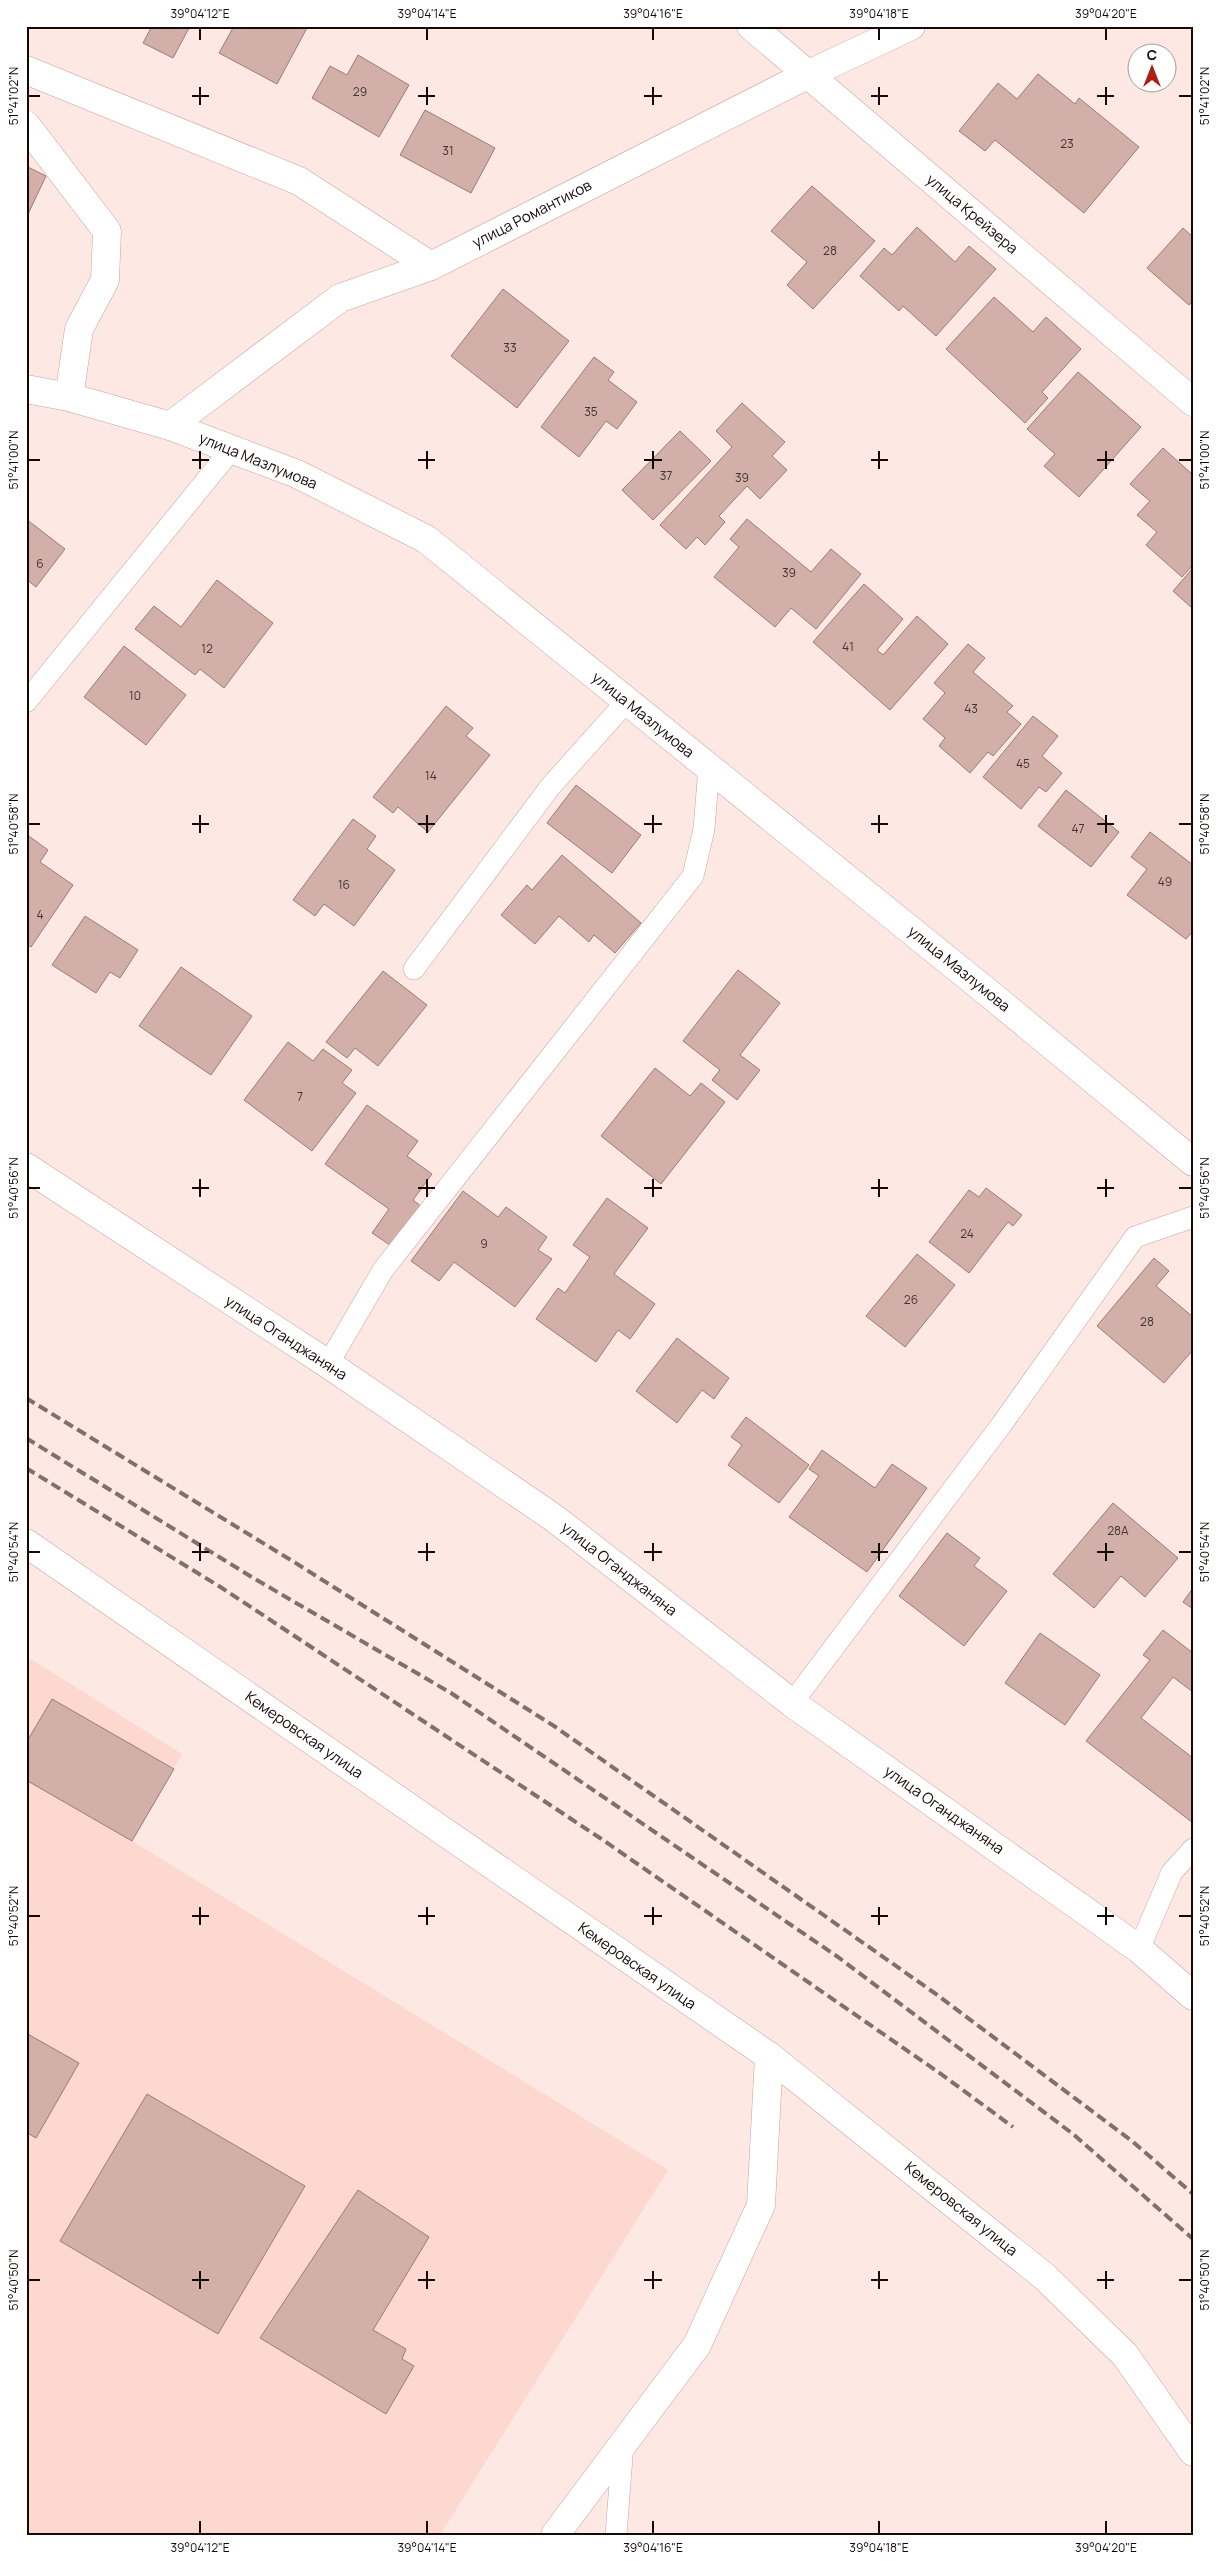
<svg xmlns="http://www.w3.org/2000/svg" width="1219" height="2561" font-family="Manrope,sans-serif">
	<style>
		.built { fill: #fcd8d1 }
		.building { fill: #d2b0a9; stroke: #9b7b75 }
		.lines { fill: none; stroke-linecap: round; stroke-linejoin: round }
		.service-casing { stroke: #c6a49e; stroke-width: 22 }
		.minor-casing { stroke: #c6a49e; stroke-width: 29 }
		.tertiary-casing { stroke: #c6a49e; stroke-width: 29 }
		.service { stroke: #fff; stroke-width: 21 }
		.minor { stroke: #fff; stroke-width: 28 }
		.tertiary { stroke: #fff; stroke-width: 28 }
		.rail { stroke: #7f6f6d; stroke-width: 4; stroke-dasharray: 10 5; stroke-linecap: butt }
		.ticks { fill: none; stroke: #150908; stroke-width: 2 }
		.labels { text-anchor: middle; stroke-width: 5; stroke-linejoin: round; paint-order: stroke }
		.number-label { font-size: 12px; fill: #443330 }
		.street-label { font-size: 15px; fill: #150908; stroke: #fff }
		.neatline { fill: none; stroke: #150908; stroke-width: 2 }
		.ticks-label { font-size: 12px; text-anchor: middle; fill: #150908 }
	</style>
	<rect width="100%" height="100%" fill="#fee8e4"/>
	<polygon class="built" points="26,1656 182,1754 132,1841 668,2170 440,2535 26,2535"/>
	<g class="building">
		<polygon points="152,26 190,26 173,58 143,43"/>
		<polygon points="234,26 308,26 277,84 219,53"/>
		<polygon points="358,55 409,85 379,137 312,98 330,66 347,75"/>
		<polygon points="1038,74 1075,104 1079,98 1139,147 1084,213 995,140 985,151 959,131 998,83 1017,99"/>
		<polygon points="425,110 495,148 471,193 400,155"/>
		<polygon points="26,166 46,176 28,214 26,213"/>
		<polygon points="812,186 875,241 813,309 787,285 807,262 771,231"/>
		<polygon points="917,227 955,262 969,246 996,269 936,336 903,306 899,311 860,276 884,248 892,255"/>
		<polygon points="1183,228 1193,237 1193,300 1189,305 1147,268"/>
		<polygon points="503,289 569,341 517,408 451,356"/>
		<polygon points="994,297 1033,332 1046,317 1081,349 1042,392 1048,398 1025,423 946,349"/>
		<polygon points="594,357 614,372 608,380 637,402 617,429 606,421 579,457 541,427"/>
		<polygon points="1078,372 1141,427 1079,497 1044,466 1055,454 1027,429"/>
		<polygon points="742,403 785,442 772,456 787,470 760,499 747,486 719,516 725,522 705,545 697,537 686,549 660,525 732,447 716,431"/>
		<polygon points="680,431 711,461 653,520 622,490"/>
		<polygon points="1163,448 1193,475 1193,565 1182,577 1146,545 1157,532 1137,515 1150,501 1130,484"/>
		<polygon points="26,519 65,549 36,587 26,579"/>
		<polygon points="747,519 811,572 831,549 861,574 816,629 791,608 775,627 714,577 739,547 730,539"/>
		<polygon points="1193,568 1193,607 1192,608 1173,591"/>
		<polygon points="217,580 273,623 224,688 200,669 195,675 135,629 154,606 181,627"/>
		<polygon points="864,584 903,619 877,650 883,655 917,616 948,644 890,710 813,642"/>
		<polygon points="968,644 985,658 973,672 1013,706 1007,712 1021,724 993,756 988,752 970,773 939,746 945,738 923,719 945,693 934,683"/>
		<polygon points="124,646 186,695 146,745 84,697"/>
		<polygon points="446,706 473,728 466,736 490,755 428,832 398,807 393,813 373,797"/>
		<polygon points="1033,716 1058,736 1042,756 1062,773 1046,792 1039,787 1021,809 983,777"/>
		<polygon points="576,785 641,835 612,873 547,823"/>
		<polygon points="1066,790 1119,832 1091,867 1038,826"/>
		<polygon points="353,819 376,836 367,849 395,870 354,926 324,904 315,916 293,900"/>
		<polygon points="1150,832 1193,865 1193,931 1186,939 1127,895 1147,869 1131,857"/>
		<polygon points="26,834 48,850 40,862 73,885 31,947 26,944"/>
		<polygon points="562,855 641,923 615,953 594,935 589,942 559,916 535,944 501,915 527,885 532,890"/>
		<polygon points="85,916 138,950 120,978 110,972 96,993 52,965"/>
		<polygon points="181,967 252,1016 211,1075 139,1026"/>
		<polygon points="738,970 780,1003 740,1055 760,1070 737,1100 712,1080 720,1070 683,1041"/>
		<polygon points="383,971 427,1005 378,1066 355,1048 347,1058 326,1042"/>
		<polygon points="288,1042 313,1061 323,1049 352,1070 342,1083 356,1093 312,1151 244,1100"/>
		<polygon points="655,1068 690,1096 701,1083 725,1102 661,1184 601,1136"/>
		<polygon points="367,1105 418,1141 407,1156 432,1174 413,1200 422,1207 393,1247 372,1233 389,1209 325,1164"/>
		<polygon points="986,1188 1022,1215 1013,1226 1008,1222 969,1273 929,1242 969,1190 979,1197"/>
		<polygon points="463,1191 498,1217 506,1207 547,1237 538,1250 552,1259 515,1307 454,1262 439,1281 411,1261"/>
		<polygon points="607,1198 648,1228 614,1274 655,1304 630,1339 618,1330 596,1362 536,1319 558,1288 565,1293 590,1257 573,1245"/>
		<polygon points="917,1254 955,1285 905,1347 866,1316"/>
		<polygon points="1154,1258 1169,1271 1156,1286 1193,1317 1193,1350 1164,1383 1097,1326"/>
		<polygon points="677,1338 729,1378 714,1399 702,1390 677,1423 636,1391"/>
		<polygon points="746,1417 809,1465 779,1503 728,1465 742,1445 731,1437"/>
		<polygon points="822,1450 875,1488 892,1464 927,1488 867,1572 789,1517 819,1476 809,1469"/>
		<polygon points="1113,1503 1178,1558 1145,1597 1121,1576 1094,1608 1053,1574"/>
		<polygon points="947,1533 980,1558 974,1566 1007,1591 964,1646 899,1596"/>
		<polygon points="1193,1588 1193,1609 1183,1602"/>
		<polygon points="1163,1630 1193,1653 1193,1692 1173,1677 1141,1718 1193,1758 1193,1823 1086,1741 1150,1660 1143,1655"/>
		<polygon points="1040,1633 1100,1675 1065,1725 1005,1683"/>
		<polygon points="52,1699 174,1769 132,1841 26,1780 26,1743"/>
		<polygon points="26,2033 79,2063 36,2138 26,2132"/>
		<polygon points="147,2094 305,2186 218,2334 60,2241"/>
		<polygon points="358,2190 429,2237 373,2330 406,2349 402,2359 414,2366 386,2414 260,2338"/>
	</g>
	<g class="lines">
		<g class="service-casing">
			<g id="service">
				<polyline points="26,702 231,450"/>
				<polyline points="414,969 550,787 627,701"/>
				<polyline points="328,1364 383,1270 693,876 704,829 709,767"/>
				<polyline points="792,1703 1002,1424 1135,1237 1193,1217"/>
				<polyline points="1139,1949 1172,1872 1193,1849"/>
				<polyline points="616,2535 623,2444"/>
			</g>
		</g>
		<g class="minor-casing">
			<g id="minor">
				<polyline points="751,26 1193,402"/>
				<polyline points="26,70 299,181 431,266"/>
				<polyline points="26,125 107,231 105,280 79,329 69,397"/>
				<polyline points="170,426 340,298 431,266 807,75 911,26"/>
				<polyline points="26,1167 328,1364 554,1518 792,1703 1139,1949 1193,1996"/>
				<polyline points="26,1543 769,2056 1045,2277 1125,2355 1193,2452"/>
				<polyline points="555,2535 697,2345 761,2205 769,2056"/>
			</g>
		</g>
		<g class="tertiary-casing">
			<polyline id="tertiary" points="26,389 69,397 170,426 297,474 426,539 986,991 1193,1162"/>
		</g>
		<use href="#service" class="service"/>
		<use href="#minor" class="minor"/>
		<use href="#tertiary" class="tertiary"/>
		<g class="rail">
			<polyline points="26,1398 294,1562 554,1726 936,1994 1132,2141 1193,2194"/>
			<polyline points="26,1438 255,1579 451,1693 838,1957 1073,2134 1193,2239"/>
			<polyline points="26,1468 222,1588 600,1838 941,2074 1013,2127"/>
		</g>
	</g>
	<path class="ticks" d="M200,28v12M427,28v12M653,28v12M879,28v12M1106,28v12M200,87v18M427,87v18M653,87v18M879,87v18M1106,87v18M28,96h12M192,96h17M418,96h17M644,96h18M871,96h17M1097,96h17M1179,96h13M200,451v18M427,451v18M653,451v18M879,451v18M1106,451v18M28,460h12M192,460h17M418,460h17M644,460h18M871,460h17M1097,460h17M1179,460h13M200,815v18M427,815v18M653,815v18M879,815v18M1106,815v18M28,824h12M192,824h17M418,824h17M644,824h18M871,824h17M1097,824h17M1179,824h13M200,1179v18M427,1179v18M653,1179v18M879,1179v18M1106,1179v18M28,1188h12M192,1188h17M418,1188h17M644,1188h18M871,1188h17M1097,1188h17M1179,1188h13M200,1543v18M427,1543v18M653,1543v18M879,1543v18M1106,1543v18M28,1552h12M192,1552h17M418,1552h17M644,1552h18M871,1552h17M1097,1552h17M1179,1552h13M200,1907v18M427,1907v18M653,1907v18M879,1907v18M1106,1907v18M28,1916h12M192,1916h17M418,1916h17M644,1916h18M871,1916h17M1097,1916h17M1179,1916h13M200,2271v18M427,2271v18M653,2271v18M879,2271v18M1106,2271v18M28,2280h12M192,2280h17M418,2280h17M644,2280h18M871,2280h17M1097,2280h17M1179,2280h13M200,2521v13M427,2521v13M653,2521v13M879,2521v13M1106,2521v13"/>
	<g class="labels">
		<g class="number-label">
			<text x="360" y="96">29</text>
			<text x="1067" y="148">23</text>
			<text x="448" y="155">31</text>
			<text x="830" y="255">28</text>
			<text x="510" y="352">33</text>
			<text x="591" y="416">35</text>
			<text x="666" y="480">37</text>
			<text x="742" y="482">39</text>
			<text x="40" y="568">6</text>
			<text x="789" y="577">39</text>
			<text x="848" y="651">41</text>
			<text x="207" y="653">12</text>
			<text x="135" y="700">10</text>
			<text x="971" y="713">43</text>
			<text x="1023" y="768">45</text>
			<text x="431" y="780">14</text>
			<text x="1078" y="833">47</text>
			<text x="1165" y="886">49</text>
			<text x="344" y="889">16</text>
			<text x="40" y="919">4</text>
			<text x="300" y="1101">7</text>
			<text x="967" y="1238">24</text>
			<text x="484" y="1248">9</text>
			<text x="911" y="1304">26</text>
			<text x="1147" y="1326">28</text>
			<text x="1118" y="1535">28А</text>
		</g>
		<g class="street-label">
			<text transform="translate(532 214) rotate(-27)" y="5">улица Романтиков</text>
			<text transform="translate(972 214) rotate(40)" y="5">улица Крейзера</text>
			<text transform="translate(258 461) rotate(22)" y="5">улица Мазлумова</text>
			<text transform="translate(643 715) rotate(39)" y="5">улица Мазлумова</text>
			<text transform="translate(959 969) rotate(39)" y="5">улица Мазлумова</text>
			<text transform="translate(286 1338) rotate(33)" y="5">улица Оганджаняна</text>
			<text transform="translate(619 1569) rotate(38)" y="5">улица Оганджаняна</text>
			<text transform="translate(304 1735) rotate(35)" y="5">Кемеровская улица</text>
			<text transform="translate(944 1810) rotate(35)" y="5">улица Оганджаняна</text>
			<text transform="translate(637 1966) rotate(35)" y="5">Кемеровская улица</text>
			<text transform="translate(961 2209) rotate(39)" y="5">Кемеровская улица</text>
		</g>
	</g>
	<rect width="1219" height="2561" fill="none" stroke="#ffffff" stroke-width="55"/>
	<g transform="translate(1152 68)"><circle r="24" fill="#ffffff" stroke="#a19d9c"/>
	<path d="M0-4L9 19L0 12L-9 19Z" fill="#ad1e0f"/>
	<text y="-8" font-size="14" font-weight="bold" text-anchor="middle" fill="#150908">С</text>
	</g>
	<rect x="28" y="28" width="1164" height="2506" class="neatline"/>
	<g class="ticks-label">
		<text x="200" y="18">39°04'12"E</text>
		<text x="427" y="18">39°04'14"E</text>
		<text x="653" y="18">39°04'16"E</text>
		<text x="879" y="18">39°04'18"E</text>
		<text x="1106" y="18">39°04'20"E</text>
		<text transform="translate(14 96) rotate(-90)" y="4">51°41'02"N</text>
		<text transform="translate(1205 96) rotate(-90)" y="4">51°41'02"N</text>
		<text transform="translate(14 460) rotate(-90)" y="4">51°41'00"N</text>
		<text transform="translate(1205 460) rotate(-90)" y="4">51°41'00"N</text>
		<text transform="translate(14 824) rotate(-90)" y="4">51°40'58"N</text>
		<text transform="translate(1205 824) rotate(-90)" y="4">51°40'58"N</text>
		<text transform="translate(14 1188) rotate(-90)" y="4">51°40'56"N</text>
		<text transform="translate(1205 1188) rotate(-90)" y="4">51°40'56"N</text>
		<text transform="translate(14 1552) rotate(-90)" y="4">51°40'54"N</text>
		<text transform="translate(1205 1552) rotate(-90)" y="4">51°40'54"N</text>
		<text transform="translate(14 1916) rotate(-90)" y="4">51°40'52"N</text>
		<text transform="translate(1205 1916) rotate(-90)" y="4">51°40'52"N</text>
		<text transform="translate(14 2280) rotate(-90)" y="4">51°40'50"N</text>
		<text transform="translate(1205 2280) rotate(-90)" y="4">51°40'50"N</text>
		<text x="200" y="2552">39°04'12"E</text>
		<text x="427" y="2552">39°04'14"E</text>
		<text x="653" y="2552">39°04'16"E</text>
		<text x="879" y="2552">39°04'18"E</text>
		<text x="1106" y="2552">39°04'20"E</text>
	</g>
</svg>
